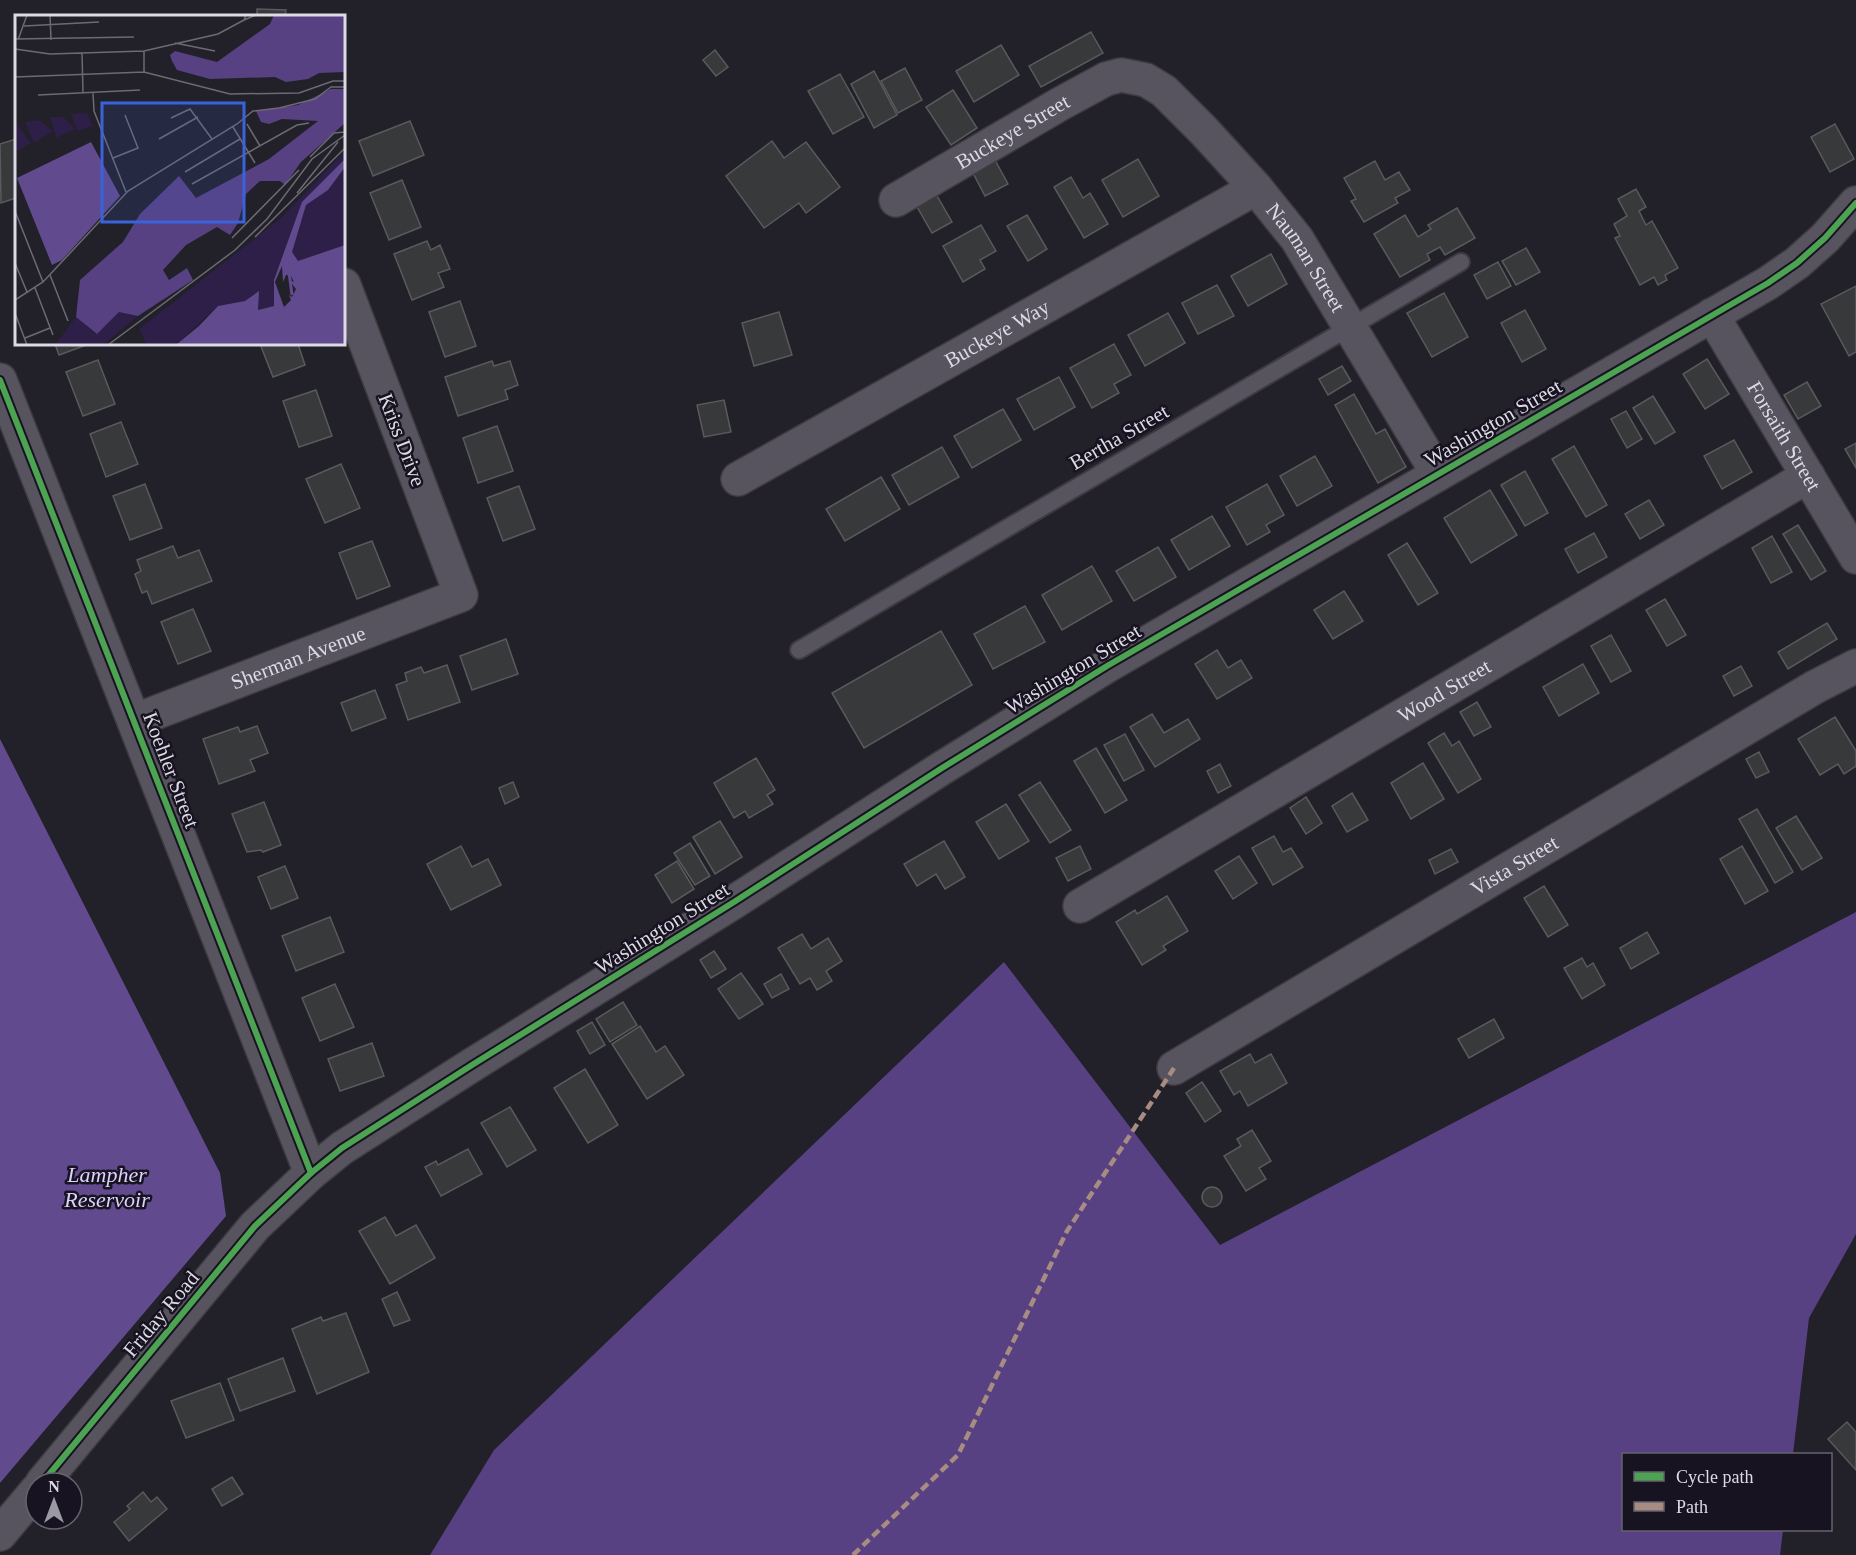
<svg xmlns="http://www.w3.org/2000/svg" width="1856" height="1555" font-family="Georgia,serif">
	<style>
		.forest { fill: #574182 }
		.water { fill: #614a8e }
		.building { fill: #37393b; stroke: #585a5b; stroke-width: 1.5 }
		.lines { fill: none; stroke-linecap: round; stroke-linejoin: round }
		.service-casing { stroke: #3d3b41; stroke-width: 20 }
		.minor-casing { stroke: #3d3b41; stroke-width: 36 }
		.service { stroke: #58545f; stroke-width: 16 }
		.minor { stroke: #58545f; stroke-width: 33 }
		.quiet { stroke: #a88b81; stroke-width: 4.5; stroke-dasharray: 9 4.5; stroke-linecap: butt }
		.cycleway-casing { stroke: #181321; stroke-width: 10 }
		.cycleway { stroke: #4ca352; stroke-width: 6 }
		.labels { text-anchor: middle; stroke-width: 5; stroke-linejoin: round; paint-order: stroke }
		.street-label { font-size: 21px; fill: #dcdae4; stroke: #181321 }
		.water-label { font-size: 22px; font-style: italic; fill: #ddd2fd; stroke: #181321 }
		.inset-river { fill: none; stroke: #614a8e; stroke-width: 3 }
		.inset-road { fill: none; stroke: #6c6a73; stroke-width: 1.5 }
		.view { fill: #3a63da; fill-opacity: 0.15; stroke: #3a63da; stroke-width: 3 }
		.inset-edge { fill: none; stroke: #dcdae4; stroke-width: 3 }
	</style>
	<rect width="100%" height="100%" fill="#222028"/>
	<polygon class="forest" points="1856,912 1856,1234 1809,1318 1793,1454 1624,1454 1624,1530 1783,1530 1780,1555 430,1555 494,1450 1004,962 1220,1245"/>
	<polygon class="water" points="0,739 220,1173 226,1216 0,1483"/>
	<g class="building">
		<polygon points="257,9 286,10 285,16 257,16"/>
		<polygon points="1091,32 1103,53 1041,87 1029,66"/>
		<polygon points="1001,45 1019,75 974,102 956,71"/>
		<polygon points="715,50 728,67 716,76 703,60"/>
		<polygon points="905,68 922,100 898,113 881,81"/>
		<polygon points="874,71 897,115 874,128 851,84"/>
		<polygon points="840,74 864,117 833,134 808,91"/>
		<polygon points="953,90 977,128 951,145 926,107"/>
		<polygon points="410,121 424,155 373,176 359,141"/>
		<polygon points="1835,124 1854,159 1830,172 1811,137"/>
		<polygon points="16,139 16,198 1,203 0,144"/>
		<polygon points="772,141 784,158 806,142 840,187 806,213 799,203 764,228 726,176"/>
		<polygon points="1138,159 1159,196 1123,217 1102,180"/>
		<polygon points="995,160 1008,184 985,196 973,173"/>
		<polygon points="1375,161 1385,180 1399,172 1410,190 1395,198 1398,203 1364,222 1351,201 1356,199 1344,178"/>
		<polygon points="1071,177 1083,198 1090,193 1108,224 1084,238 1054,187"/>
		<polygon points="402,180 421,227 389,240 370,193"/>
		<polygon points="1636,189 1646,207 1639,211 1646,225 1652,221 1678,268 1665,275 1667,280 1658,285 1654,277 1640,285 1615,238 1620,236 1614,224 1627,216 1618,199"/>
		<polygon points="936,194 952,222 932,233 916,205"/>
		<polygon points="1457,208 1475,238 1445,255 1440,247 1427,254 1430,260 1400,277 1374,234 1405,215 1418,237 1431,229 1428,225"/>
		<polygon points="1027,215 1047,249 1028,261 1007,226"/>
		<polygon points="981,225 996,251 980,260 985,269 963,282 943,246"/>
		<polygon points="427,241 431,250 440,245 450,269 438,273 444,287 412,300 394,254"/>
		<polygon points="1526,248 1540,272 1516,285 1502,261"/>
		<polygon points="1271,254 1287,284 1248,306 1231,276"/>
		<polygon points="1498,262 1511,286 1487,299 1474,275"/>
		<polygon points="1217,285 1234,316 1198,334 1182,303"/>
		<polygon points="1856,286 1856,352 1849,356 1821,304"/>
		<polygon points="1444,293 1468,337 1432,357 1407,313"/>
		<polygon points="460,301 476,346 445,357 429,312"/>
		<polygon points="1525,310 1546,349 1522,362 1501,323"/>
		<polygon points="779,312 792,355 754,366 742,323"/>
		<polygon points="1168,313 1185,343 1145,366 1128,335"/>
		<polygon points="55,344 89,344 59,355"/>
		<polygon points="260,344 298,344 305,365 273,377"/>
		<polygon points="1114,344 1131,375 1114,384 1119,393 1092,408 1070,368"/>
		<polygon points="1707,359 1729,394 1705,409 1683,374"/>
		<polygon points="98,360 115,404 83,416 66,372"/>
		<polygon points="492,361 494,366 510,361 518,385 505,390 508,399 458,416 445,377"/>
		<polygon points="1342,366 1351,381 1328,395 1319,379"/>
		<polygon points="1059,377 1075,407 1034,430 1017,399"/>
		<polygon points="1807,382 1821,406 1798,419 1784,395"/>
		<polygon points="316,390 332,436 299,447 283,401"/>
		<polygon points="1354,394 1376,434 1385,429 1406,467 1378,483 1335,405"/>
		<polygon points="1653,396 1675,432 1655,444 1633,408"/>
		<polygon points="724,400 731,432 704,437 697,405"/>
		<polygon points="1003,409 1021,440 972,468 954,436"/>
		<polygon points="1626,411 1642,439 1627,448 1611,419"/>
		<polygon points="121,422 138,464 106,477 90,434"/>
		<polygon points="497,426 513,471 478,483 463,438"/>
		<polygon points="1734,440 1752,472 1722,489 1704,456"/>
		<polygon points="1856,443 1856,468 1845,449"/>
		<polygon points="1574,446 1607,505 1586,517 1552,459"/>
		<polygon points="942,447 959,477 909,505 892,475"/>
		<polygon points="1315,456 1332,486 1297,506 1280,476"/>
		<polygon points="341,464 360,508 325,523 306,479"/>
		<polygon points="1525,471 1548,513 1525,526 1501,485"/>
		<polygon points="881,477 900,509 845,541 826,509"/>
		<polygon points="145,484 162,528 130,540 113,496"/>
		<polygon points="1267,484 1284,515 1266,525 1270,532 1247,545 1226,507"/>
		<polygon points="519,486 535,529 503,541 487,498"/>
		<polygon points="1490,490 1517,535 1471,563 1444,518"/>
		<polygon points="1649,500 1664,525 1640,539 1625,514"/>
		<polygon points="1212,516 1230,546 1189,570 1171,540"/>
		<polygon points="1798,525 1826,571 1811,580 1783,534"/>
		<polygon points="1594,533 1607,557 1578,573 1565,549"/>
		<polygon points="1772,536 1792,572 1771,583 1752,548"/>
		<polygon points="372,541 390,586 357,599 339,553"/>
		<polygon points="1407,543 1438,593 1418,605 1388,555"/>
		<polygon points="173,546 178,558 199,550 212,581 152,604 147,591 142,593 135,574 141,571 137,560"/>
		<polygon points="1158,547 1176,577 1134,601 1116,571"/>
		<polygon points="1092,566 1112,601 1062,630 1042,595"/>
		<polygon points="1344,591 1363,621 1333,639 1314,610"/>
		<polygon points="1665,599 1686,635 1667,646 1646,610"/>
		<polygon points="1025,606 1045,642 993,669 974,634"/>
		<polygon points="193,609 211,651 178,664 161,622"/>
		<polygon points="1827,623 1837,639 1788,669 1778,652"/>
		<polygon points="941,631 972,685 864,748 832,693"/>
		<polygon points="1611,635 1631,671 1611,682 1591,646"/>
		<polygon points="506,639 518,674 472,690 460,656"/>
		<polygon points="1217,650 1228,668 1241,660 1252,678 1217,699 1195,664"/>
		<polygon points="1583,664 1599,693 1559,716 1543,687"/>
		<polygon points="447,665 460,702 408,720 396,685 407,681 405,673 421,667 424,673"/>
		<polygon points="1741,666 1752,686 1734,696 1723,676"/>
		<polygon points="375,690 386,718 352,731 341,703"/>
		<polygon points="1477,702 1491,727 1474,736 1460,712"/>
		<polygon points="1152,714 1164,733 1188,719 1200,739 1155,767 1130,727"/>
		<polygon points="1835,717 1856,751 1856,766 1844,774 1838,764 1820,775 1798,739"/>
		<polygon points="257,726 268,753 250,760 255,771 219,784 203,739 238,727 240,732"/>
		<polygon points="1444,733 1452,746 1459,741 1481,779 1458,793 1428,743"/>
		<polygon points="1125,734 1144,770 1124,781 1104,745"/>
		<polygon points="1096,748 1127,800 1105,813 1074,761"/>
		<polygon points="1759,752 1769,772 1756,778 1746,759"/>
		<polygon points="756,758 775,790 767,795 773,804 749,818 745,811 734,818 714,783"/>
		<polygon points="1423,763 1444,799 1411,819 1391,783"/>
		<polygon points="1220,764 1231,786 1218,793 1207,771"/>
		<polygon points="513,782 519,797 505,804 499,788"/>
		<polygon points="1040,782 1071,830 1050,843 1019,795"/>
		<polygon points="1352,793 1368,820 1347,832 1332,806"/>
		<polygon points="1306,797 1322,823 1306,834 1290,808"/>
		<polygon points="264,802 281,845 263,852 261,850 247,852 232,814"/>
		<polygon points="1006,804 1029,841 999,859 976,822"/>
		<polygon points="1757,809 1793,872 1775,883 1739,819"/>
		<polygon points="1796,816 1822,858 1802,870 1776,828"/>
		<polygon points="720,821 742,857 715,874 693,837"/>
		<polygon points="1274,836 1283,852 1291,848 1303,867 1273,885 1252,848"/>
		<polygon points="944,841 965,877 945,889 936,874 917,886 904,864"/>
		<polygon points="690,843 710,876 695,885 674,853"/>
		<polygon points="461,846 472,867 488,859 501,885 451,910 427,864"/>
		<polygon points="1080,846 1091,869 1068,881 1056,858"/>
		<polygon points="1742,846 1768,891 1745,904 1720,859"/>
		<polygon points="1451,849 1458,862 1435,874 1429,860"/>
		<polygon points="1239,856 1257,883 1233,899 1215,871"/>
		<polygon points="677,861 694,889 672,903 655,875"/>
		<polygon points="285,866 298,898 271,909 258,877"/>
		<polygon points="1544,886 1568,925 1548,937 1524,898"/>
		<polygon points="1167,896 1188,931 1163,946 1166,950 1142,965 1116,922 1135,910 1137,914"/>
		<polygon points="330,917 344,952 296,971 282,936"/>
		<polygon points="1647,932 1659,953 1631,969 1620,948"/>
		<polygon points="802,934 811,949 828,938 842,961 826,971 832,981 817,990 810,978 800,984 778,948"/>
		<polygon points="714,951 726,969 711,978 700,960"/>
		<polygon points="1582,958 1587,967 1593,963 1605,985 1582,999 1564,968"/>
		<polygon points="741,973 763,1004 739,1019 718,989"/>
		<polygon points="781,974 789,989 772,998 764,984"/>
		<polygon points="335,984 354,1027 320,1041 302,998"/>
		<polygon points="623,1002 637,1025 610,1042 596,1019"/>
		<polygon points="1494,1019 1504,1038 1469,1058 1458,1039"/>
		<polygon points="592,1022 605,1045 590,1054 577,1031"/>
		<polygon points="640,1026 656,1052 665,1046 684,1075 647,1099 612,1044"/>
		<polygon points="372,1043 384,1076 340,1091 328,1059"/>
		<polygon points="1250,1054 1255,1063 1271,1054 1287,1083 1248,1106 1240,1091 1234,1095 1220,1071"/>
		<polygon points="585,1069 618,1125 588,1143 554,1088"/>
		<polygon points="1202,1082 1221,1111 1205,1122 1186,1093"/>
		<polygon points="510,1107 536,1150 507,1167 481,1123"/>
		<polygon points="1252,1130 1271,1161 1259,1168 1266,1179 1246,1191 1224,1156 1241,1146 1237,1139"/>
		<polygon points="468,1149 482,1174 441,1196 425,1167 436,1161 438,1165"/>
		<circle cx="1212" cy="1197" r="10"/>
		<polygon points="385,1217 396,1236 416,1225 435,1258 390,1284 359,1231"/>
		<polygon points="397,1292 410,1320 394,1326 382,1299"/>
		<polygon points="346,1313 369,1372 317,1394 292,1329 321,1317 323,1321"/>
		<polygon points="283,1358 295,1391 240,1411 228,1379"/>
		<polygon points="220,1383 234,1420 186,1438 171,1401"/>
		<polygon points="1847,1422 1856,1432 1856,1470 1828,1439"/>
		<polygon points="232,1477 243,1494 222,1506 212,1489"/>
		<polygon points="143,1492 151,1502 157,1497 167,1509 129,1541 114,1522 130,1509 127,1506"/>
	</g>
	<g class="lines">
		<g class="service-casing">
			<polyline id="service" points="799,650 1461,262"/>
		</g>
		<g class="minor-casing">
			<g id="minor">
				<path id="s1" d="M896,200l164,-96 46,-25 15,-4 25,5 18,11 40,40 52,57 41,51 141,235"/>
				<path id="s2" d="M1712,315l144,242"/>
				<polyline points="0,380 311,1173"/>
				<path id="s3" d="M738,479l518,-291"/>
				<path id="s4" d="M134,721l327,-126 -117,-310"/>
				<path id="s5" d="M1080,906l728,-430"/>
				<path id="s6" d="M1174,1068l641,-381 41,-21"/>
				<polyline points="42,1483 255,1226 311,1173 342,1148 472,1065 734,902 942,768 1107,666 1768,283 1797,263 1825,238 1856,203"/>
				<polyline points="0,1534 36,1491"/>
			</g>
		</g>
		<use href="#service" class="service"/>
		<use href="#minor" class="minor"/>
		<polyline class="quiet" points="853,1555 958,1455 1067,1231 1174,1068"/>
		<g class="cycleway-casing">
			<g id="cycleway">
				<polyline points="0,380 311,1173"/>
				<polyline points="42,1483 255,1226 311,1173 342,1148 472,1065 734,902 942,768 1107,666 1768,283 1797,263 1825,238 1856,203"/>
			</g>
		</g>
		<use href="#cycleway" class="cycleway"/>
	</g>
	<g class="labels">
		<g class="street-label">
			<text dy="7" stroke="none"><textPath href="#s1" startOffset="135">Buckeye Street</textPath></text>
			<text dy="7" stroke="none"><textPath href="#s1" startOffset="524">Nauman Street</textPath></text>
			<text dy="7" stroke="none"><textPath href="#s3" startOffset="297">Buckeye Way</textPath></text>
			<text transform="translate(1493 423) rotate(-30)" y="7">Washington Street</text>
			<text dy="7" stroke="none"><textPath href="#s2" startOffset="141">Forsaith Street</textPath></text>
			<text transform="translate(1119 437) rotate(-30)" y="7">Bertha Street</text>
			<text transform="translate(402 440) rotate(69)" y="7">Kriss Drive</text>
			<text dy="7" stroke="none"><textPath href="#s4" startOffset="176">Sherman Avenue</textPath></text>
			<text transform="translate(1073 669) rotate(-31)" y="7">Washington Street</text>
			<text dy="7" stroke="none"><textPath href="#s5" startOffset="423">Wood Street</textPath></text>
			<text transform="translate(171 770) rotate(69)" y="7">Koehler Street</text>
			<text dy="7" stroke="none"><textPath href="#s6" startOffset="396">Vista Street</textPath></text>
			<text transform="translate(662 928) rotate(-32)" y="7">Washington Street</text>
			<text transform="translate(161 1314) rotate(-50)" y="7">Friday Road</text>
		</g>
		<g class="water-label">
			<text x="107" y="1182">Lampher<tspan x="107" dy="25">Reservoir</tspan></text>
		</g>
	</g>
	<g transform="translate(15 15)">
		<rect width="330" height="330" fill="#222028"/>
		<path d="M72,98l6,13 -16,5 -6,-17zM35,102h13l12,12 -19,9zM24,105l14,11 -19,12 -9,-21zM0,106l16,22 -16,9zM330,136v94l-47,16 -12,-5 -12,24v26l-16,4v-18l-13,9 -27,5 -41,38 -30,1 -8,-16 142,-111zM104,296l19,5 -35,29h-48l21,-28 20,17z" fill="#2d1f47"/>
		<path d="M259,0h70l1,57 -26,1 -11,6 -22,3 -11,-5 -65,2 -33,-9 -5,-9 -2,-6 5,-4 42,11 53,-38zM316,74h14v34l-44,39 -16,23 -5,-4h-20l-14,13 -8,29 -8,12 -13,-8 -31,18 -23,25 6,10 18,-12 6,12 -55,36 -19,-4 -22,22 -21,-17 4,-37 43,-38 17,-28 39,-38 17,22 73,-39 49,-38 -36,-2 -13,5 -8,-2 -5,-11 42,-6z" fill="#574182"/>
		<path d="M76,127l29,54 -58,64 -10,5 -35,-87zM330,144v8l-17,23 -22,15 -14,47 6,9 47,-16v100h-175l7,-1 22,-18 19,-20 27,-5 14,-10 -1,19 16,-4v-26l28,-78zM267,251l1,16 3,-7 5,1 3,6 -5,-2 7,9 -4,8 -3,-2 2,5 -7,7 -9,-25z" fill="#614a8e" fill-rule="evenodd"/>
		<path class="inset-river" d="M274,257l3,23"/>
		<path class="inset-road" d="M35,0l1,25M231,0l-2,5 12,-5M9,11l75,-4M0,24l119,-2M3,25l9,-25M160,28l40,8M0,34l35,5 94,-3 74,-17 26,-14M67,38l1,40M129,57v-21M0,62l129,-5 86,22 69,-1 34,-12h12M78,78l1,18 32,81M23,80l102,-5M156,103l19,-9 22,30M232,109l13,22M218,112l22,36M144,124l39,-22M295,142l24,-24 11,-1M98,143l25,-10 -13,-33M170,157l55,-33M177,169l105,-59 12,-2M282,178l41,-51M0,196l28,71M240,222l90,-89M217,223l67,-68M0,248l12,29M35,260l18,46M20,273l18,47M0,285l28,-18 85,-91 109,-67 16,-13 26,-3 36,-9 16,-12h14M0,298l12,32M10,323l25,-10M93,330l127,-95 32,-31 45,-60 33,-24"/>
		<path class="view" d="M87,88h142v119h-142z"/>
		<rect width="330" height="330" class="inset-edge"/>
	</g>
	<rect x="1622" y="1453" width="210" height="78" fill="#181321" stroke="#66636f" stroke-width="1.5"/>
	<rect x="1634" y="1472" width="30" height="9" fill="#4ca352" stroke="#66636f" stroke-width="1.5"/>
	<text x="1676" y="1483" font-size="18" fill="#dcdae4">Cycle path</text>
	<rect x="1634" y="1502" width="30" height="9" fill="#a88b81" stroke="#66636f" stroke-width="1.5"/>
	<text x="1676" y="1513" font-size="18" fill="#dcdae4">Path</text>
	<g transform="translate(54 1501)"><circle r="28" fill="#181321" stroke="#66636f" stroke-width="1.5"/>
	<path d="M0-4.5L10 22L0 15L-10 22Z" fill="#9b99a2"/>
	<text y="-9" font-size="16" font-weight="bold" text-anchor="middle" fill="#dcdae4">N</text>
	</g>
</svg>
